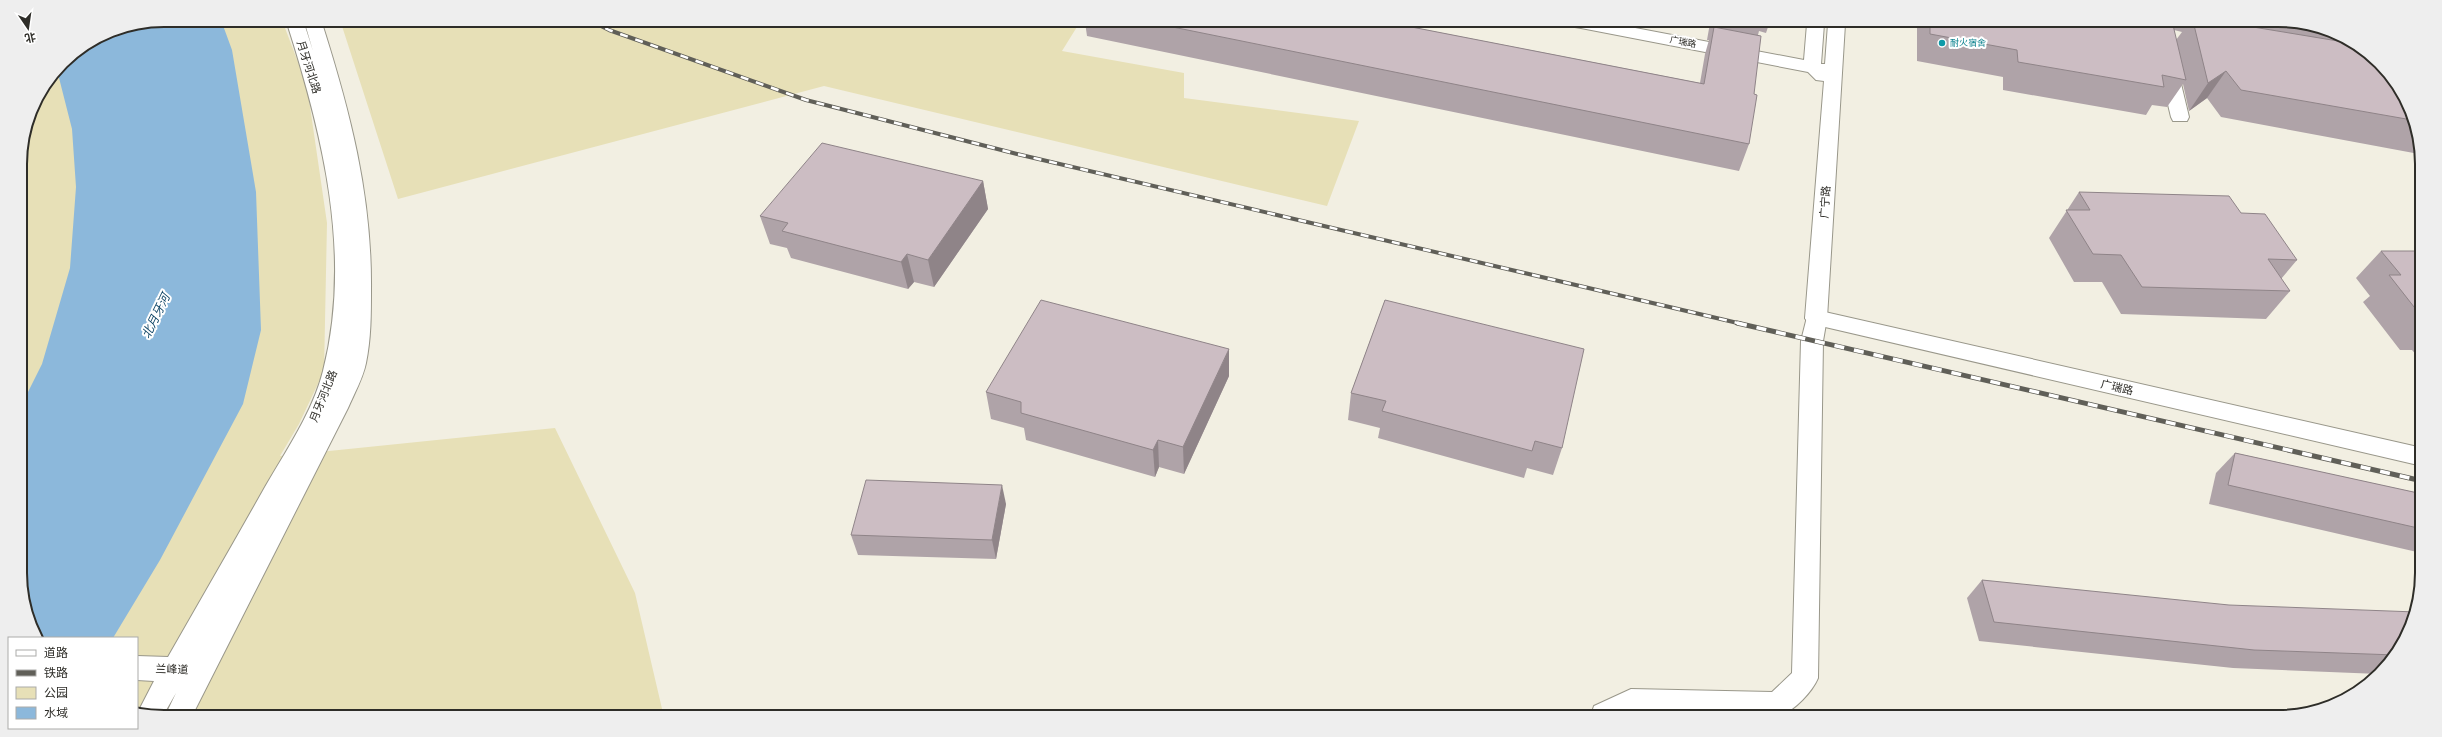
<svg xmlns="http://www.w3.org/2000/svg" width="2442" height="737" font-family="'PT Serif','Noto Sans SC',serif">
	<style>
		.green { fill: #e7e0b7 }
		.water { fill: #8cb8db }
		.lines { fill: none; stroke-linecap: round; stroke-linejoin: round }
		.minor-casing { stroke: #99978a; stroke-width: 2 }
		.tertiary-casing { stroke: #99978a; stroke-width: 2 }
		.secondary-casing { stroke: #99978a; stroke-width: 2 }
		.minor { fill: #fff; fill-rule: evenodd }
		.tertiary { fill: #fff; fill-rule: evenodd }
		.secondary { fill: #fff; fill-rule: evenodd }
		.rail-far1-casing { stroke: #605f58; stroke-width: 4 }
		.rail-casing { stroke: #605f58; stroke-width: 5 }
		.rail-far1 { stroke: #fff; stroke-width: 2.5; stroke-dasharray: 8; stroke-linecap: butt }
		.rail { stroke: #fff; stroke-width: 3.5; stroke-dasharray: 10; stroke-linecap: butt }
		.wall { fill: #afa3a8; fill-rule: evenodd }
		.shaded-wall { fill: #8f8488 }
		.building { fill: #ccbdc3; stroke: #8f8488 }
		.culture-dot { fill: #0f9aa8; stroke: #fff; stroke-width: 1.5 }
		.labels { text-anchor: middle; stroke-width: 4; stroke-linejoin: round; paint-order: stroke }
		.far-street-label { font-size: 9px; fill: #2e2d28; stroke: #fff }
		.far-culture-label { font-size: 9px; fill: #0d838f; stroke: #fff; text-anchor: start }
		.street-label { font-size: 11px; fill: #2e2d28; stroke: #fff }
		.water-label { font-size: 12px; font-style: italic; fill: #0e4465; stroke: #fff }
		.rim { fill: none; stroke: #2e2d28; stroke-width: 2 }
	</style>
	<rect width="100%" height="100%" fill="#f2efe2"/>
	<g class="green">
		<polygon points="164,20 282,20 307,86 327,223 324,371 299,424 280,456 555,428 635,593 663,713 137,712 137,638 36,638 23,601 20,154 31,108 62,62 109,31"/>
		<polygon points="340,20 1080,22 1062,51 1184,73 1184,98 1359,121 1327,206 824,86 398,199"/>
	</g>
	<polygon class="water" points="164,20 221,20 232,50 256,192 261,330 243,404 160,560 113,638 36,638 23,601 22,404 42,364 70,268 76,187 72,129 57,70 62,62 109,31"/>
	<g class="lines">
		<g class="minor-casing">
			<g id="minor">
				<polygon points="2168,62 2174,63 2177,67 2189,117 2187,121 2173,121 2171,117 2159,67 2162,63"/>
				<path d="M1816,310l8,3 3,5 -4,23 -5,337c-6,14 -23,32 -38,38l-146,-3 -4,2h-39l3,-9 37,-17 141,3 20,-19 9,-332 7,-28z"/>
			</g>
		</g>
		<g class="tertiary-casing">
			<g id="tertiary">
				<path d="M286,20h17l10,31 -9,-31h17c29,91 51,175 50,270 0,24 0,49 -5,73 -3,15 -12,31 -18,45l-154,304h-27l9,-19 -11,19h-27l16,-31 -17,-1v-24l31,1c32,-56 65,-113 97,-170 21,-36 48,-76 58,-116 30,-117 -1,-239 -37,-351z"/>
				<polygon points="1573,23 1609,23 1804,60 1807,24 1824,24 1821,64 1825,64 1828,24 1845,24 1827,318 1824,323 1816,326 1808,323 1805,318 1824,81 1816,80 1808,72 1581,28 1575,27"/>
			</g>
		</g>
		<g class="secondary-casing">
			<polygon id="secondary" points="1816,310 2418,447 2418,465 1808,323 1805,318 1808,313"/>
		</g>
		<use href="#minor" class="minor"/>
		<use href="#tertiary" class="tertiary"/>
		<use href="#secondary" class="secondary"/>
		<g class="rail-far1-casing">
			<polyline id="rail-far1" points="591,21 609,30 806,100 1017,154 1742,324"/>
		</g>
		<g class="rail-casing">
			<polyline id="rail" points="1737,323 2418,480"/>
		</g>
		<use href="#rail-far1" class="rail-far1"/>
		<use href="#rail" class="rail"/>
	</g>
	<g class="wall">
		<polygon points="1085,22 1391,23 1700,83 1705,54 1709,40 1707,40 1710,23 1769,24 1766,33 1759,31 1758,35 1749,144 1739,171 1087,36"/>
		<path d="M1917,24l398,1 35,14 36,30 33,67v18l-198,-37 -14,-19 -18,13 -6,-27 -16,23 -15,-2 -6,10 -143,-25v-13l-86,-16zM2174,30l8,2 -6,8z"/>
		<polygon points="983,181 988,209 934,287 914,282 908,289 791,258 787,248 770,244 760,216"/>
		<polygon points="2079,192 2297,260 2281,279 2290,291 2266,319 2121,314 2102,282 2074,282 2049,238"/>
		<polygon points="2381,251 2419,251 2418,357 2412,350 2400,350 2363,302 2370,296 2356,278"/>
		<polygon points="1385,300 1562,448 1553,475 1527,468 1524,478 1378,438 1380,428 1348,420 1351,393"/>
		<polygon points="1229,376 1184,474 1159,467 1155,477 1026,440 1024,428 991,419 986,392"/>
		<polygon points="2235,453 2418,493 2417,552 2209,504 2216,473"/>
		<polygon points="1006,504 996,559 858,555 851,535"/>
		<polygon points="1982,580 2398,653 2379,674 2233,668 1979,641 1967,598"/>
	</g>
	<g class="shaded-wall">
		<polygon points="2226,71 2207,98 2189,111 2208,83"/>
		<polygon points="983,181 988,209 934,287 928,260"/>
		<polygon points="907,254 914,282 908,289 901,262"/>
		<polygon points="1229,349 1229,376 1184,474 1183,447"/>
		<polygon points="1158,440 1159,467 1155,477 1153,450"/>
		<polygon points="1002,485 1006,504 996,559 992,540"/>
	</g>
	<g class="building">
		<polygon points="1148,22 1391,23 1704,84 1714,27 1761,36 1754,94 1757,95 1749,144"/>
		<polygon points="1930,24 2173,25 2186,80 2162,75 2164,87 2018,62 2017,50 1930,34"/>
		<polygon points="2194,25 2241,25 2356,44 2386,69 2412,120 2241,90 2226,71 2208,83"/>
		<polygon points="822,143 983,181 928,260 907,254 901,262 782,231 788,223 760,216"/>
		<polygon points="2079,192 2229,196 2241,213 2265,214 2297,260 2268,259 2290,291 2142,287 2121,255 2093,254 2066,210 2090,210"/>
		<polygon points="2381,251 2419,251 2418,312 2389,275 2401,275"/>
		<polygon points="1041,300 1229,349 1183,447 1158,440 1153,450 1021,413 1021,402 986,392"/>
		<polygon points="1385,300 1584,349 1562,448 1535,441 1532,451 1382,411 1386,401 1351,393"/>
		<polygon points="2235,453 2418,493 2418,528 2228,485"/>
		<polygon points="866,480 1002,485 992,540 851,535"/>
		<polygon points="1982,580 2229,605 2416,612 2398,653 2396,655 2254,650 1994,622"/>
	</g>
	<circle class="culture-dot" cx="1942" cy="43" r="4"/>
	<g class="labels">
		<g class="far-street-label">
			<text transform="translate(1683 42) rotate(11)" y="3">广瑞路</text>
		</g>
		<g class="far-culture-label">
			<text x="1950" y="46">耐火宿舍</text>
		</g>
		<g class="street-label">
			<text transform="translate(309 67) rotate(72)" y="4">月牙河北路</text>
			<text transform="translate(1825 202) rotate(-86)" y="4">广宁路</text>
			<text transform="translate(2117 387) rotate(13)" y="4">广瑞路</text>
			<text transform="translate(323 396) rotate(-68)" y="4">月牙河北路</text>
			<text transform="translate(172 669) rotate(2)" y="4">兰峰道</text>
		</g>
		<g class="water-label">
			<text transform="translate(156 316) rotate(-64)" y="4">北月牙河</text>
		</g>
	</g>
	<path d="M0 0H2442V737H0ZM164 27H2278A137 137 0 0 1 2415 164V573A137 137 0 0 1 2278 710H164A137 137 0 0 1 27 573V164A137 137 0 0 1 164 27Z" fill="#eee" fill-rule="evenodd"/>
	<path class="rim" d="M164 27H2278A137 137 0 0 1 2415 164V573A137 137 0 0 1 2278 710H164A137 137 0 0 1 27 573V164A137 137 0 0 1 164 27Z"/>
	<rect x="8" y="637" width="130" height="92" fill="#ffffff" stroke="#ababa9"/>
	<rect x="16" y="650" width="20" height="6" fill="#ffffff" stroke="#ababa9"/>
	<text x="44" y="657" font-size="12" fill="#2e2d28">道路</text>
	<rect x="16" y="670" width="20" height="6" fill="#605f58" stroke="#ababa9"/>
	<text x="44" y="677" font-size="12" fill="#2e2d28">铁路</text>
	<rect x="16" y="687" width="20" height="12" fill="#e7e0b7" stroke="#ababa9"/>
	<text x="44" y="697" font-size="12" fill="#2e2d28">公园</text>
	<rect x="16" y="707" width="20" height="12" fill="#8cb8db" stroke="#ababa9"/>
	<text x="44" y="717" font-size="12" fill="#2e2d28">水域</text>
	<g transform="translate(28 28) rotate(167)" stroke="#ffffff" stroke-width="3" paint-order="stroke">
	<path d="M0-3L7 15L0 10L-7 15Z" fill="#2e2d28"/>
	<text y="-6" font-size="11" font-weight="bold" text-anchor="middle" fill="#2e2d28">北</text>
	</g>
</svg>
